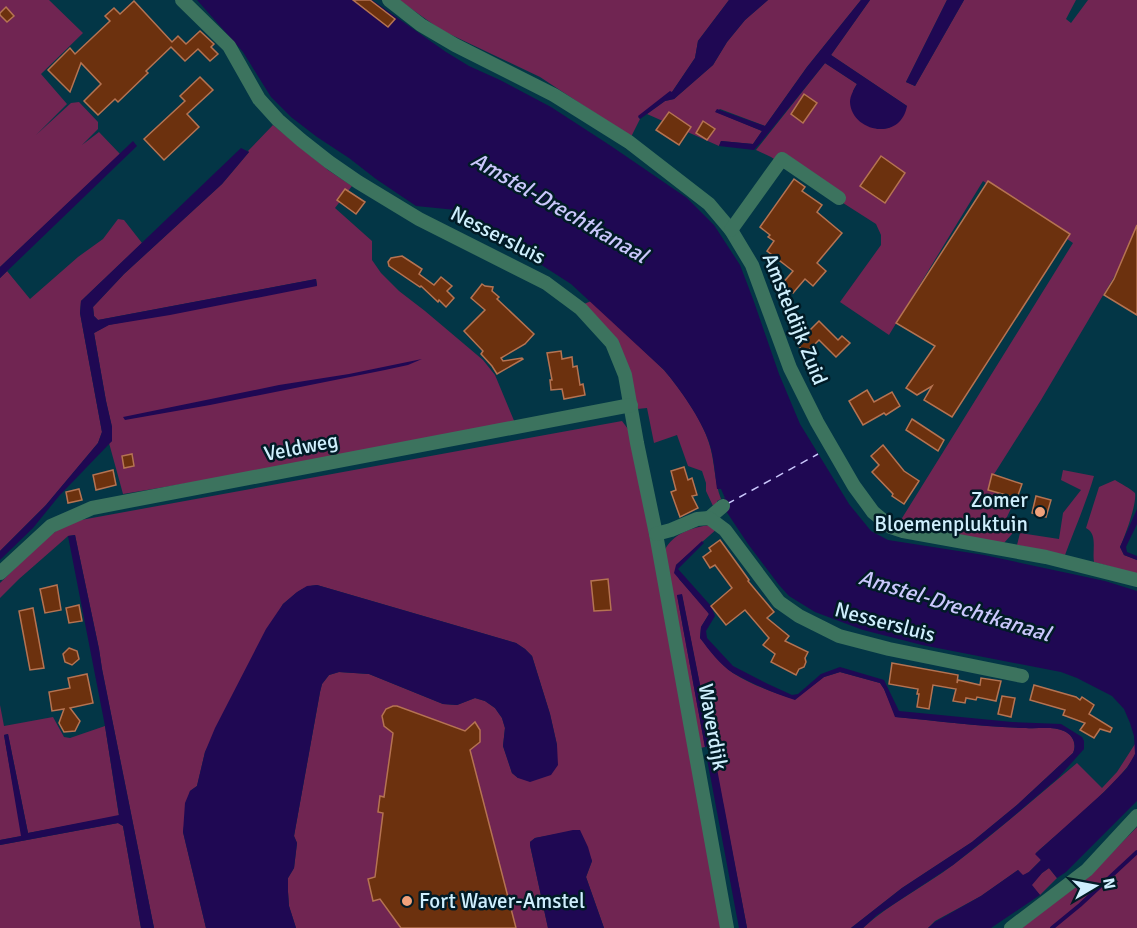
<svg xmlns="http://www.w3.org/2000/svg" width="1137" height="928" font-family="Signika,sans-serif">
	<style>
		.green { fill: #702552 }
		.water { fill: #1f0853 }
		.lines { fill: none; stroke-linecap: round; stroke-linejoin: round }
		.stream { stroke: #1f0853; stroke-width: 4 }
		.ferry { stroke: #cac7fc; stroke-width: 1.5; stroke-dasharray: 8 6; stroke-linecap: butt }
		.building { fill: #6c310e; stroke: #b57352; stroke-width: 1.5 }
		.minor { stroke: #3c735e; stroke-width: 14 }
		.poi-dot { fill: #f1a27b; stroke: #011b26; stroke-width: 2 }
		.labels { text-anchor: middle; stroke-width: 5; stroke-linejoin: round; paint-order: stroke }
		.street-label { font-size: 21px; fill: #cfeffd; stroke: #011b26 }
		.poi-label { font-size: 21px; fill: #cfeffd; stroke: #011b26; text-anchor: end }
		.water-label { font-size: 22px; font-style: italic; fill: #cac7fc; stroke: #011b26 }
	</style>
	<rect width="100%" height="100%" fill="#033646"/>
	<g class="green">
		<polygon points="0,0 49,0 83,33 41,74 67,104 36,135 71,103 79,102 98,122 98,129 82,145 99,132 120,154 0,267"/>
		<polygon points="399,0 729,0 698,41 695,58 672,92 638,117 640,119 631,137 540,77 441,30"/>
		<polygon points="768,0 861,0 807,67 765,126 720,109 716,112 762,131 753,144 721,141 719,146 647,114 665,101 674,99 713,65 727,42 745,20"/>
		<polygon points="870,0 947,0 906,82 915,86 964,0 1076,0 1066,19 1071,23 1088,0 1137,0 1137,238 1041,400 991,479 1019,487 1016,498 1006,519 1015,523 1012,534 1004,543 916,528 899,523 1073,243 983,181 889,335 840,302 881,245 881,235 876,224 771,157 756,150 825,63 857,84 853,91 877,129 889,128 907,106 831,55"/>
		<polygon points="273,125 328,170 352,186 335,208 372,241 372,260 381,273 399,291 425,311 483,360 495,375 515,423 237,475 123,494 109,443 112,441 112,427 106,401 94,333 108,325 317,285 316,279 98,320 94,316 93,307 124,274 222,184 249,152 248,151"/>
		<polygon points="118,219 124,220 142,243 81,301 80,313 102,432 98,443 46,505 0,551 0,278 7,271 30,299 78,257 103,239"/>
		<path d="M591,301l73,69c16,19 38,49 45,73 6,18 5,38 12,56l-4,2v3l-4,2 -7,-15v-8l-4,-12 -14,-5 -11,-31 -23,8 -7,-35 -10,1 -10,-42 -45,-62z"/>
		<path d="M622,421l6,8 25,107 70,392h-119l-18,-51 6,-16 -13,-31 -44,8 -5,4v3l18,83h-252l-7,-22 -1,-14v-14l6,-10 3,-25 -3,-7 26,-144 2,-8 7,-9 10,-3 30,2 74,30 14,1 18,-7 10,3 10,7 7,10 3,10 -2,18 9,27 6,5 39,-33 -7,-31 -18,-58 -7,-7 -9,-6 -199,-58c-15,1 -23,10 -34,19l-78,148 -8,34 -7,5 -7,41 23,96h-52l-52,-259 -3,-20 -24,-114 -7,1 -9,8 -40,35 -19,19v-15c22,-21 43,-46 70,-61z"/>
		<path d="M1063,470l31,6c-8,27 -19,52 -29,79l-48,-10 3,-12 39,6 4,-26 18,-23 -20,-10z"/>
		<path d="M1115,480c6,4 15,8 20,13 2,11 -10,43 -15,54l4,8 13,5v14l-43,-12c-2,-12 4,-28 -8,-34l13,-41z"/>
		<path d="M710,525l8,3 -42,37 3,14 27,30 3,5 -8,13 -1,11c10,12 20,26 33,35 19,12 41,20 62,26l29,-22 16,-5 40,11 4,6 12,28c43,4 87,10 130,11 12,1 27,-2 38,3 9,4 13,13 9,22l-56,52 -45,37 -70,46 -51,40h-104l-35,-182 -30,-151h-5l28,152 -5,1 -35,-198c7,-16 28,-23 45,-25z"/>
		<polygon points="0,705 4,726 53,717 64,737 70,738 105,726 119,816 28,833 8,734 4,735 22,836 0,840"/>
		<path d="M1135,744c0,3 0,6 0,10 -6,21 -79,81 -99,99l5,7 -12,12 -6,4 -5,-6 -37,26 -46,25 -7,7h-65c27,-25 61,-41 90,-63 43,-32 83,-68 124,-102l25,25 15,-16z"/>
		<polygon points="118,823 123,826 141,928 0,928 0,845"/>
		<polygon points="1137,827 1137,928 1019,928 1098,867"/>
		<polygon points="1049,868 1057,878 1040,895 1031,885 1042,873"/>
	</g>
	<g class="water">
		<path d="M197,0h175l74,52 23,14 31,14 51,27 60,39 76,52 27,27 26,40 13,34 26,75 21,50 49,80 22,27 17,9 96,15 121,26 32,10v210l-71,71 -9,6 -8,-10 -7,5 -10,12 8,10 -49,33h-63l7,-6 46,-26 37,-26 5,5 6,-3 12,-12 -6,-6 69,-62 23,-24 8,-14 -1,-18 -4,-13 -6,-14 -12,-13 -35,-18 -16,-6 -139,-27 -59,-15 -48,-18 -26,-16 -10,-11 -31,-41 -28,-42 5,-4 -4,-9h-4c-2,-15 -3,-32 -8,-47 -8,-23 -29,-53 -45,-72l-93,-86 -115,-74 -40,-4 -40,-27 -27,-21 -32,-21 -26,-20 -20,-20 -28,-45z"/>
		<polygon points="729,0 768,0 745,20 727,42 713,65 674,99 665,101 640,119 638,116 670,91 672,92 695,58 698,41"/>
		<path d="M861,0h9l-39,55 76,51c-7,37 -56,25 -57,-4 0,-6 4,-13 7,-18l-32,-21 -63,78 -8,9 -35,-4 2,-5 32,3 9,-13 -47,-19 2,-3 48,17 42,-59z"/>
		<polygon points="947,0 964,0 915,86 906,82"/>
		<polygon points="133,141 137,146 0,278 0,267"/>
		<polygon points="241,148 249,152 222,184 124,274 93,307 94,316 98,320 316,279 317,286 170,315 109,325 94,333 106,401 112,427 112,441 59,496 33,528 0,560 0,551 46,505 98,443 102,432 80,313 81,301"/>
		<polygon points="422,359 408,365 385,370 210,405 125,420 123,417 279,385 349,374"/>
		<polygon points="1137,509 1137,524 1126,547 1127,552 1137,556 1137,560 1124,555 1120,547"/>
		<polygon points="75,535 99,649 102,669 154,928 141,928 123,826 118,823 0,845 0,840 21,836 4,735 8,734 28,833 119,815 105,726 68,536"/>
		<path d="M702,541l2,2 -26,26 33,37 4,10 -9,15 1,7 26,28 35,18 24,11 6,-1 23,-20 19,-7 44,13 15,31 113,11 49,2 21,13 2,4v8l-26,29 -49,42 -56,45 -76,50 -14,13h-12l51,-40 70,-46 45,-37 56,-52c4,-9 0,-18 -9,-22 -11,-5 -26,-2 -38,-3 -43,-1 -87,-7 -131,-11l-11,-28 -4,-6 -40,-11 -16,5 -29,23c-21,-7 -43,-16 -62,-27 -13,-8 -24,-23 -33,-35l1,-11 8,-13 -35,-41 2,-8z"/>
		<polygon points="317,585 516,643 525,649 532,656 550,714 557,745 558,765 551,775 530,782 518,778 512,773 503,746 505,728 502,718 495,708 485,701 475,698 457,705 443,704 369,674 339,672 329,675 322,684 320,692 294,836 297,843 294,868 288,878 288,892 289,906 296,928 206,928 183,832 185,803 190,791 197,786 205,752 215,728 266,629 283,604 297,592 307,586"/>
		<polygon points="682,594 712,745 712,746 705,747 677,595"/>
		<polygon points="715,758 747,928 739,928 707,759"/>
		<polygon points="573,830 580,830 588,847 592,861 586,877 604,928 548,928 530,845 530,842 535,838"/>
	</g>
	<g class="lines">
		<polyline class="stream" points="1052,928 1080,905 1137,852"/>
		<polyline class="ferry" points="727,504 818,454"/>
	</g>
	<g class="building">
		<polygon points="353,0 370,0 395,19 388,27"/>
		<polygon points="134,1 172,42 178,36 186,44 200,31 214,44 211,47 218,54 210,61 198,49 185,61 171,47 146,71 148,73 118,102 115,99 98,115 84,101 101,84 81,63 70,92 48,70 70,48 75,54 110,21 105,16 114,8 120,14"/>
		<polygon points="6,7 14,16 7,22 0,15 0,13"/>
		<polygon points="200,77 213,90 187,114 199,127 164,160 144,139 185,101 180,96"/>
		<polygon points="804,94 817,103 803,123 791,114"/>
		<polygon points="669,112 691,127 679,145 656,130"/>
		<polygon points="703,121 715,129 707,140 696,133"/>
		<polygon points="881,156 905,173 885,203 860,186"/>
		<polygon points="794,179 805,187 802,191 822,205 817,212 842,233 817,263 826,271 813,286 805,279 793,293 782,284 793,271 767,251 774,241 768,237 770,235 760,227"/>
		<polygon points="988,181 1070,234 952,417 924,400 932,386 917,395 906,388 935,346 896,323"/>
		<polygon points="345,189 365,202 356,214 337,200"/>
		<polygon points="1137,225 1137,315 1104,295 1114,279"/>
		<polygon points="402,256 422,269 419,274 434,285 441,277 452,286 447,291 454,298 446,307 439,300 438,302 421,286 420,287 389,266 388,262 391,258"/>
		<polygon points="482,284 485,286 493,287 492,291 499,297 497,299 534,334 525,344 501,358 503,361 522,358 523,359 497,374 492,366 481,354 483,351 464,331 485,310 471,298"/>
		<polygon points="819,321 838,340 842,336 850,343 836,357 819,340 806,353 796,344"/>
		<polygon points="561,351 562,359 572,357 573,367 577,366 580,385 583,384 585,395 564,399 562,389 551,390 550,380 552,380 547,353"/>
		<polygon points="867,390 874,402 892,392 900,406 886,415 884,413 863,425 849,401"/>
		<polygon points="912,419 944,440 938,451 906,430"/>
		<polygon points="883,445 904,471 919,481 904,504 892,496 893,494 872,472 879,465 871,456"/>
		<polygon points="132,454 134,466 124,468 122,456"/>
		<polygon points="684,467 688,480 692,478 697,495 692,496 698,508 680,517 671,492 676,490 671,471"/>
		<polygon points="113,470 116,485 96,490 93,475"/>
		<polygon points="992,474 1022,484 1017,498 988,490"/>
		<polygon points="79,489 82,500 68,503 66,492"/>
		<polygon points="1036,496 1051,500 1046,517 1032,513"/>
		<polygon points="720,540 749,580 748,581 774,612 767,618 789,636 785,641 808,652 805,658 806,662 804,667 799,669 796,675 771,662 775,654 763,645 769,638 745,610 726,625 711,606 732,588 715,565 710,568 703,557 711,551 709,548"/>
		<polygon points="608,579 611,610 594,611 591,581"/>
		<polygon points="57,585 61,610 45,613 40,589"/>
		<polygon points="79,605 82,621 69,623 66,608"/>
		<polygon points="33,608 44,668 30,670 19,611"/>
		<polygon points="69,648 77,651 79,659 72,665 65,662 63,654"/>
		<polygon points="892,663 958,675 957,683 958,680 980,685 981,678 1001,681 996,701 977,697 976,700 966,698 965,703 953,701 956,689 933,685 929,709 917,707 919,694 917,694 918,689 889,684"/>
		<polygon points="87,674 93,703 70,708 80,721 75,731 64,732 59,723 64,709 52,711 49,692 70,688 68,678"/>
		<polygon points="1034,685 1076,697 1080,700 1082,697 1094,705 1089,714 1112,728 1110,732 1100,729 1094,738 1080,730 1085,723 1063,715 1065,710 1030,700"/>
		<polygon points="1002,696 1015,698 1011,717 998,714"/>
		<polygon points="393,706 397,706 465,731 475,722 480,730 480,742 470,750 516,928 401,928 380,899 373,901 368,879 375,877 383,813 378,812 380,796 384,797 393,733 384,726 382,716 386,709"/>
	</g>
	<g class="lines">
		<g class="minor">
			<polyline points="182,0 229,46 259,99 278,120 301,140 329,162 358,182 419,219 546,283 581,309 612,343 625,375 637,443 656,534 727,928"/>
			<polyline points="389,0 421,25 455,45 554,95 629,142 709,204 731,230 752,265 790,368 817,422 854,486 873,512 891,527 903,531 1046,557 1137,580"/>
			<polyline points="731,230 782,159 839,198"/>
			<polyline points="709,518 723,506"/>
			<polyline points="656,534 671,530 697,519 709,518 725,530 779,602 799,616 839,636 889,649 1022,676"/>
			<polyline points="0,573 51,526 92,508 631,405"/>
			<polyline points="1011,928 1087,870 1137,816"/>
		</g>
	</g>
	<g class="poi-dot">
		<circle cx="1040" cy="512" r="6"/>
		<circle cx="407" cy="901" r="6"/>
	</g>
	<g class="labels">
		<g class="street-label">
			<text transform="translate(498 235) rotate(27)" y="7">Nessersluis</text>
			<text transform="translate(795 319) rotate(68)" y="7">Amsteldijk Zuid</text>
			<text transform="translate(301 447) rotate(-11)" y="7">Veldweg</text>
			<text transform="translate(885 622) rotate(15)" y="7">Nessersluis</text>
			<text transform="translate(713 727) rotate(80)" y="7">Waverdijk</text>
		</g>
		<g class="poi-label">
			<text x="1028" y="507">Zomer<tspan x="1028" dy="24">Bloemenpluktuin</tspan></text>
			<text x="419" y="908" text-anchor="start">Fort Waver-Amstel</text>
		</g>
		<g class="water-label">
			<text transform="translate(560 207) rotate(30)" y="8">Amstel-Drechtkanaal</text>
			<text transform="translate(955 605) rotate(17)" y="8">Amstel-Drechtkanaal</text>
		</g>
	</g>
	<g transform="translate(1095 886) rotate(80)" stroke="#011b26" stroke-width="4.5" paint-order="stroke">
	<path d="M0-4.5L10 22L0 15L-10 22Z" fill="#cfeffd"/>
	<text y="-9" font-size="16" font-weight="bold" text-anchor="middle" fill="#cfeffd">N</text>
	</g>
</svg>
